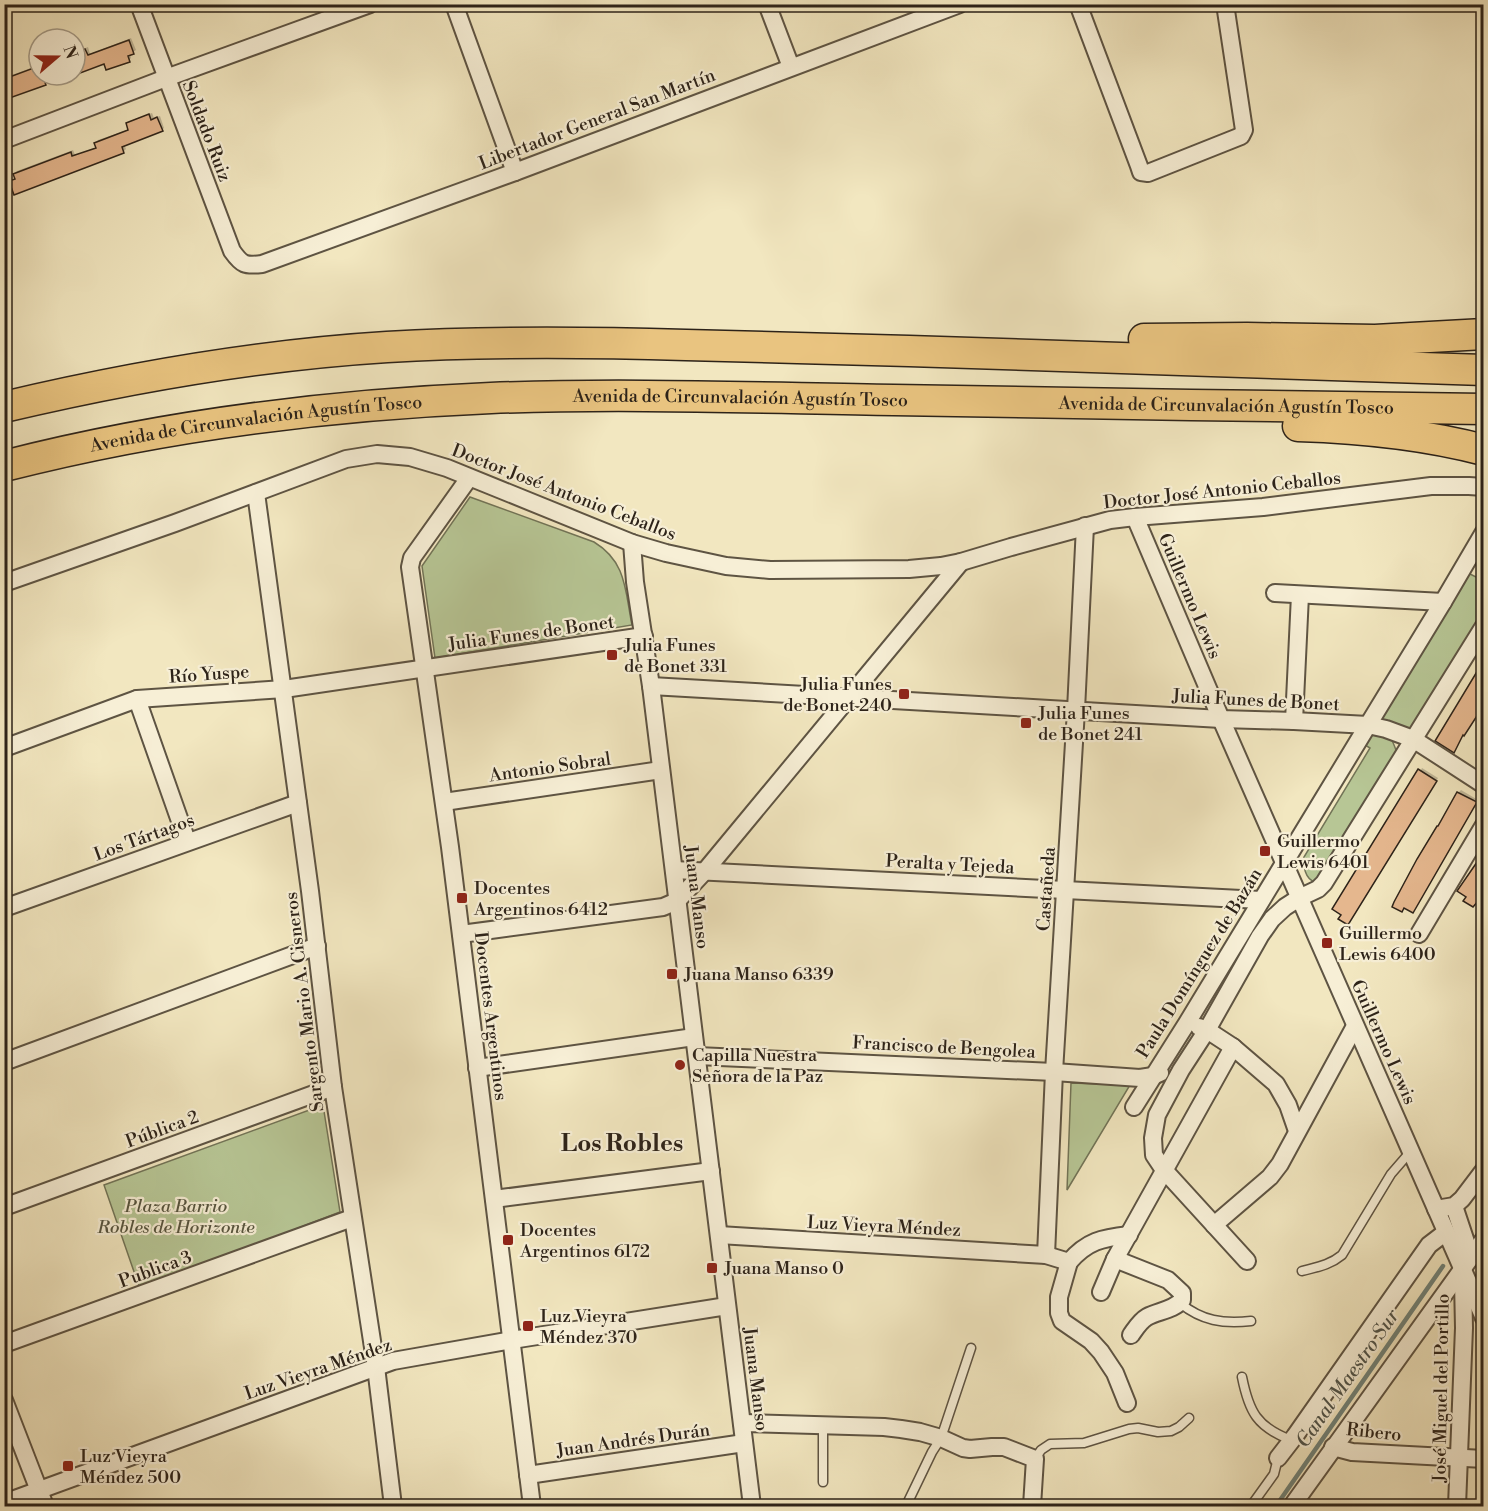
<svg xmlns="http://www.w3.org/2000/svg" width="1488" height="1511" font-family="'Libre Bodoni',serif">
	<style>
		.green { fill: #b7c695; stroke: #727457; stroke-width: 1.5 }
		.shadow { fill: #0003 }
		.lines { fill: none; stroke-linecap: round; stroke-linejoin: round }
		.stream { stroke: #6f8177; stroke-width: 4.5 }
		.building { fill: #e5b78e; stroke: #2d2319; stroke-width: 1.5 }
		.lane-casing { stroke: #5e5443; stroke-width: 11 }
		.street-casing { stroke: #5e5443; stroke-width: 20 }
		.highway-casing { stroke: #2d2319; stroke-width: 33 }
		.lane { stroke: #f7efd6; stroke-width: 8 }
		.street { stroke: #f7efd6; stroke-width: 16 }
		.highway { stroke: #e9c480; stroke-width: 30 }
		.poi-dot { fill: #8f2418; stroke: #f7efd6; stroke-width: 2 }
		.labels { text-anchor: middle; stroke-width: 4.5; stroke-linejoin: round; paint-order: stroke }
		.street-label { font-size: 18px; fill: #2d2319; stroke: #f7efd6 }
		.poi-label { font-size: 18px; fill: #2d2319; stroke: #f7efd6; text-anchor: start }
		.park-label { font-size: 18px; font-style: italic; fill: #56543e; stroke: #f7efd6 }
		.water-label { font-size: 20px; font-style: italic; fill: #4e5248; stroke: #f7efd6 }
		.district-label { font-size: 24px; font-weight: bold; fill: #2d2319; stroke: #f7efd6 }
	</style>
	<rect width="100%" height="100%" fill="#f2e7c0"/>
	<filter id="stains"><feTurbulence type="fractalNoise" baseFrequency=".00333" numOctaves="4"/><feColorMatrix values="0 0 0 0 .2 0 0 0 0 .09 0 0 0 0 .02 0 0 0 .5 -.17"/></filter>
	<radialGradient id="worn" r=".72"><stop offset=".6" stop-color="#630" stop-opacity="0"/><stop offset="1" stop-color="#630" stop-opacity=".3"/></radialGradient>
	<g class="green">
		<path d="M470,497l124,45c33,20 31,49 38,83l-197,33 -13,-92z"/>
		<polygon points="1483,570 1483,614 1418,723 1407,731 1382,723 1382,713 1468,573 1478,578"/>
		<path d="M1378,734l14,6 6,15 -83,127c-10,-3 -12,-16 -11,-25l66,-109 -5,-3 5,-10z"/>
		<polygon points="1071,1083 1130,1085 1067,1190"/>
		<polygon points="323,1105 340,1212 140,1289 104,1185"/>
	</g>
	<g class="shadow">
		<polygon points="131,38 136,50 130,54 131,58 129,60 105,62 75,73 75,52 88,47 90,54"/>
		<polygon points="39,65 39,75 55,75 47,78 48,81 45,84 4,99 4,78"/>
		<polygon points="152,113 154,118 160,116 164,128 162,130 124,144 126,149 123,152 4,197 4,182 16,178 15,174 17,171 73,150 75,155 97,147 96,143 98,140 130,129 128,123 130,121"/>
		<polygon points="1484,751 1484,770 1476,765"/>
		<polygon points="1422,768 1438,778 1350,921 1343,915"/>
		<polygon points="1461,790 1478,800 1415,908 1458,793"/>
	</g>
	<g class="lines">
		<g class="stream">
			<polyline points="1482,1212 1484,1209"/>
			<polyline points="1276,1506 1443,1266"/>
		</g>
	</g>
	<g class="building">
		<polygon points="129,40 134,54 128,56 130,62 106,70 104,64 75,75 75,53 85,49 88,55"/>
		<polygon points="39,66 39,75 42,75 46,85 4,100 4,79"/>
		<polygon points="149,114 151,120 157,117 163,131 122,147 124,153 14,195 9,181 15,179 13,174 71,152 72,156 96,148 94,143 128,130 126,123"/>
		<polygon points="1484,660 1484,705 1464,736 1463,735 1454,753 1435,741"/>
		<polygon points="1418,769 1437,781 1348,925 1338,919 1341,915 1332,909"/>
		<polygon points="1457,792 1477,802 1413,913 1404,908 1402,912 1392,907 1394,902 1417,859 1437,826 1438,826"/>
		<polygon points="1484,852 1484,894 1473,907 1463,901 1466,897 1457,891"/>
	</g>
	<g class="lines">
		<g class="lane-casing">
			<g id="lane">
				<path d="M1302,1271c15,-4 28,-6 40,-16l49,-81 20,-23"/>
				<path d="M1180,1303c22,18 43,21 71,18"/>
				<path d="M1242,1377c7,35 15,50 49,63"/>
				<polyline points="1035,1459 1041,1450 1050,1444 1084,1443 1129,1429 1138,1428 1158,1432 1171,1431 1179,1427 1189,1418"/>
				<polyline points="823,1482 823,1426"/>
				<polyline points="906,1506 932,1452 941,1438 971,1348"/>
				<polyline points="1251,1506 1274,1474 1278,1458"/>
			</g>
		</g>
		<g class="street-casing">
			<g id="street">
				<path d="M139,4l93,247c10,14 13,15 30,13l253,-92 445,-168"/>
				<polyline points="454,4 515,172"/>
				<polyline points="767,4 791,67"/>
				<polyline points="1078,4 1139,166 1141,172 1148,173 1241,136 1244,130 1225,4"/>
				<polyline points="4,140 166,78 370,4"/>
				<polyline points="469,478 412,558 410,567 450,847 532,1506"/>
				<polyline points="256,493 310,891 333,1087 376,1367 393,1506"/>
				<polyline points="1135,517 1221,719 1484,1318"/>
				<polyline points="632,543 635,582 651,686 752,1506"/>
				<polyline points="4,583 175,523 346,459 377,454 410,457 447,468 632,543 666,553 726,566 770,570 909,569 941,566 961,562 1011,547 1110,520 1135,517 1263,507 1431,486 1469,486 1484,487"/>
				<polyline points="1275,593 1443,602"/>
				<polyline points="651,686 1221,719 1294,721 1368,725 1386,729 1413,739 1484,785"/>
				<polyline points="137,699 187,841"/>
				<polyline points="1294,721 1300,595"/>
				<polyline points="4,748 137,699 284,689 644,636"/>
				<polyline points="444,802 661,770"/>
				<polyline points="674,870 1261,900"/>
				<polyline points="4,908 298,803"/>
				<polyline points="461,934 663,907 677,901 705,871 961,562"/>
				<polyline points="1419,934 1484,825"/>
				<polyline points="1199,1027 1207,1030 1233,1047 1276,1084 1288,1105 1297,1131"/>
				<polyline points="697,1056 1054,1072 1140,1078 1153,1076 1160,1073"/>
				<polyline points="4,1062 317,946"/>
				<polyline points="477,1068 694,1037"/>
				<polyline points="1134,1107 1187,1023 1368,725 1443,602 1484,532"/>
				<polyline points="494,1199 711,1171"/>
				<polyline points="1454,1206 1471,1257"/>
				<polyline points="4,1207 333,1087"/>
				<polyline points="1436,1209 1454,1206 1462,1199 1484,1170"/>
				<polyline points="1214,1225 1270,1177 1280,1164 1355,1026"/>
				<path d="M719,1235l327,20 23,7c18,-21 33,-24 60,-27"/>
				<polyline points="1046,1255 1054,1072 1076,710 1085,526"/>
				<path d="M1115,1259l53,21 14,13v7c-8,10 -24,11 -35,17 -7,4 -11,11 -16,18"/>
				<polyline points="1247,1261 1164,1170 1154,1155 1153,1138 1157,1115 1181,1070 1207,1030 1260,936 1272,919 1285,907 1299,898 1318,889 1324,883 1484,626"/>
				<polyline points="1069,1262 1059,1297 1059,1313 1062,1321 1091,1341 1101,1352 1115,1373 1127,1403"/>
				<polyline points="1101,1292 1115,1259 1233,1047"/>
				<polyline points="4,1344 352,1218"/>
				<polyline points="4,1400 45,1506"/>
				<polyline points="742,1423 884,1427 901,1429 920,1432 941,1438 963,1448 970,1449 992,1447 1004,1447 1035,1459 1032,1506"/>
				<polyline points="1333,1447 1352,1452 1484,1459"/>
				<polyline points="1278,1458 1295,1436 1429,1245 1446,1232"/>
				<polyline points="528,1475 744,1443"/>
				<polyline points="4,1503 393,1361 512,1340 727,1306"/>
				<polyline points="1292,1506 1484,1239"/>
				<polyline points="1457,1506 1464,1328 1463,1280"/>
			</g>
		</g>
		<g class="highway-casing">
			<g id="highway">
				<polyline points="1144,339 1247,338 1375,340 1484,334"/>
				<path d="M4,407c127,-30 254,-52 383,-60 100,-6 199,-5 299,-2 74,2 149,4 223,6 192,7 383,12 575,19"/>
				<path d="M1298,426c63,2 125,8 186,24"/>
				<path id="s1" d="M4,466c160,-41 323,-61 487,-68 134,-5 269,0 403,2 197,4 393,6 590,9"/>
			</g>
		</g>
		<use href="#lane" class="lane"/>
		<use href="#street" class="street"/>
		<use href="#highway" class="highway"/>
	</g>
	<g class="poi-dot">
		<rect x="606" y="649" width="12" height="12" rx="3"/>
		<rect x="898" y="688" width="12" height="12" rx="3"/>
		<rect x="1020" y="717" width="12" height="12" rx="3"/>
		<rect x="1259" y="845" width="12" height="12" rx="3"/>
		<rect x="456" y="892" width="12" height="12" rx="3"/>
		<rect x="1321" y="937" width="12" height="12" rx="3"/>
		<rect x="666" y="968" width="12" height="12" rx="3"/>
		<circle cx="680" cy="1065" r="6"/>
		<rect x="502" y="1234" width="12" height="12" rx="3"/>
		<rect x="706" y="1262" width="12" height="12" rx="3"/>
		<rect x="522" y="1320" width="12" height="12" rx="3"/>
		<rect x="62" y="1460" width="12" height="12" rx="3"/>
	</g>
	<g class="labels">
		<g class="street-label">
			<text transform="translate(597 119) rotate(-21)" y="6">Libertador General San Martín</text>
			<text transform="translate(207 131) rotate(69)" y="6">Soldado Ruiz</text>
			<text dy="6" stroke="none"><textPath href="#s1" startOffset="742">Avenida de Circunvalación Agustín Tosco</textPath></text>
			<text dy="6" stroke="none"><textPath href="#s1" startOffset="1228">Avenida de Circunvalación Agustín Tosco</textPath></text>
			<text dy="6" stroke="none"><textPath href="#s1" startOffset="256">Avenida de Circunvalación Agustín Tosco</textPath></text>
			<text transform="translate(1222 490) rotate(-6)" y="6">Doctor José Antonio Ceballos</text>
			<text transform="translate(564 492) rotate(21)" y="6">Doctor José Antonio Ceballos</text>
			<text transform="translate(1190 596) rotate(67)" y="6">Guillermo Lewis</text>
			<text transform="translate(531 633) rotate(-8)" y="6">Julia Funes de Bonet</text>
			<text transform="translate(209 674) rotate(-4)" y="6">Río Yuspe</text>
			<text transform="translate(1256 700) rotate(3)" y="6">Julia Funes de Bonet</text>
			<text transform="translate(550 767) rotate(-8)" y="6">Antonio Sobral</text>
			<text transform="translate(144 837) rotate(-20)" y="6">Los Tártagos</text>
			<text transform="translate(950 864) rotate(3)" y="6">Peralta y Tejeda</text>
			<text transform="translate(1046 889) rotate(-86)" y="6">Castañeda</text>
			<text transform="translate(697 897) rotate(83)" y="6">Juana Manso</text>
			<text transform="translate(1199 963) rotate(-58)" y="6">Paula Domínguez de Bazán</text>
			<text transform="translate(304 1002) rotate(-97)" y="6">Sargento Mario A. Cisneros</text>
			<text transform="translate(491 1016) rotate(83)" y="6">Docentes Argentinos</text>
			<text transform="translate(1384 1042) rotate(66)" y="6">Guillermo Lewis</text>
			<text transform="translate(944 1047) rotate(3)" y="6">Francisco de Bengolea</text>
			<text transform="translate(162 1129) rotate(-20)" y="6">Pública 2</text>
			<text transform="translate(884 1226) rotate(3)" y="6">Luz Vieyra Méndez</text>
			<text transform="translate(155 1269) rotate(-20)" y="6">Publica 3</text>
			<text transform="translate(318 1369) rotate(-19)" y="6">Luz Vieyra Méndez</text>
			<text transform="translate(756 1379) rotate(83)" y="6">Juana Manso</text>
			<text transform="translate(1441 1388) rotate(-89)" y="6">José Miguel del Portillo</text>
			<text transform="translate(1374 1432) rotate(6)" y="6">Ribero</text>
			<text transform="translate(633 1440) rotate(-8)" y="6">Juan Andrés Durán</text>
		</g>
		<g class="poi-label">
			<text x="624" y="651">Julia Funes<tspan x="624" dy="21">de Bonet 331</tspan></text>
			<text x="892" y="690" text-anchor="end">Julia Funes<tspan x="892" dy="21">de Bonet 240</tspan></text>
			<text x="1038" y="719">Julia Funes<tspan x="1038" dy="21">de Bonet 241</tspan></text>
			<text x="1277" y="847">Guillermo<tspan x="1277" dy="21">Lewis 6401</tspan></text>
			<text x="474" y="894">Docentes<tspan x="474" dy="21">Argentinos 6412</tspan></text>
			<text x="1339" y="939">Guillermo<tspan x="1339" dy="21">Lewis 6400</tspan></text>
			<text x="684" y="980">Juana Manso 6339</text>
			<text x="692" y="1061">Capilla Nuestra<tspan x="692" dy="21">Señora de la Paz</tspan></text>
			<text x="520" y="1236">Docentes<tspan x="520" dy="21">Argentinos 6172</tspan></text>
			<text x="724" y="1274">Juana Manso 0</text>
			<text x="540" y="1322">Luz Vieyra<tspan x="540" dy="21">Méndez 370</tspan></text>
			<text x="80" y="1462">Luz Vieyra<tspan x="80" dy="21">Méndez 500</tspan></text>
		</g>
		<g class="park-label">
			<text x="176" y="1212">Plaza Barrio<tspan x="176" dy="21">Robles de Horizonte</tspan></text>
		</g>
		<g class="water-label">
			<text transform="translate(1347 1378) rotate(-55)" y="7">Canal Maestro Sur</text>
		</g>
		<g class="district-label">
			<text x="622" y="1151">Los Robles</text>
		</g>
	</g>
	<rect width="1488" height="1511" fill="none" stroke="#f2e7c0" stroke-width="24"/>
	<rect x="6" y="6" width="1476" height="1499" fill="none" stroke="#2d2319" stroke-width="3"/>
	<rect x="12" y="12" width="1464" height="1487" fill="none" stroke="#2d2319" stroke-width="1.5"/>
	<g transform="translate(57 57) rotate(70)"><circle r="28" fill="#f7efd6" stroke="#a69d8a" stroke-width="1.5"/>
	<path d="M0-4.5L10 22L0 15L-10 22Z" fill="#8f2418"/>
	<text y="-9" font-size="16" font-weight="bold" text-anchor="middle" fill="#2d2319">N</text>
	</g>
	<rect width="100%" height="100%" filter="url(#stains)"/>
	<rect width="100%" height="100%" fill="url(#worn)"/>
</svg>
